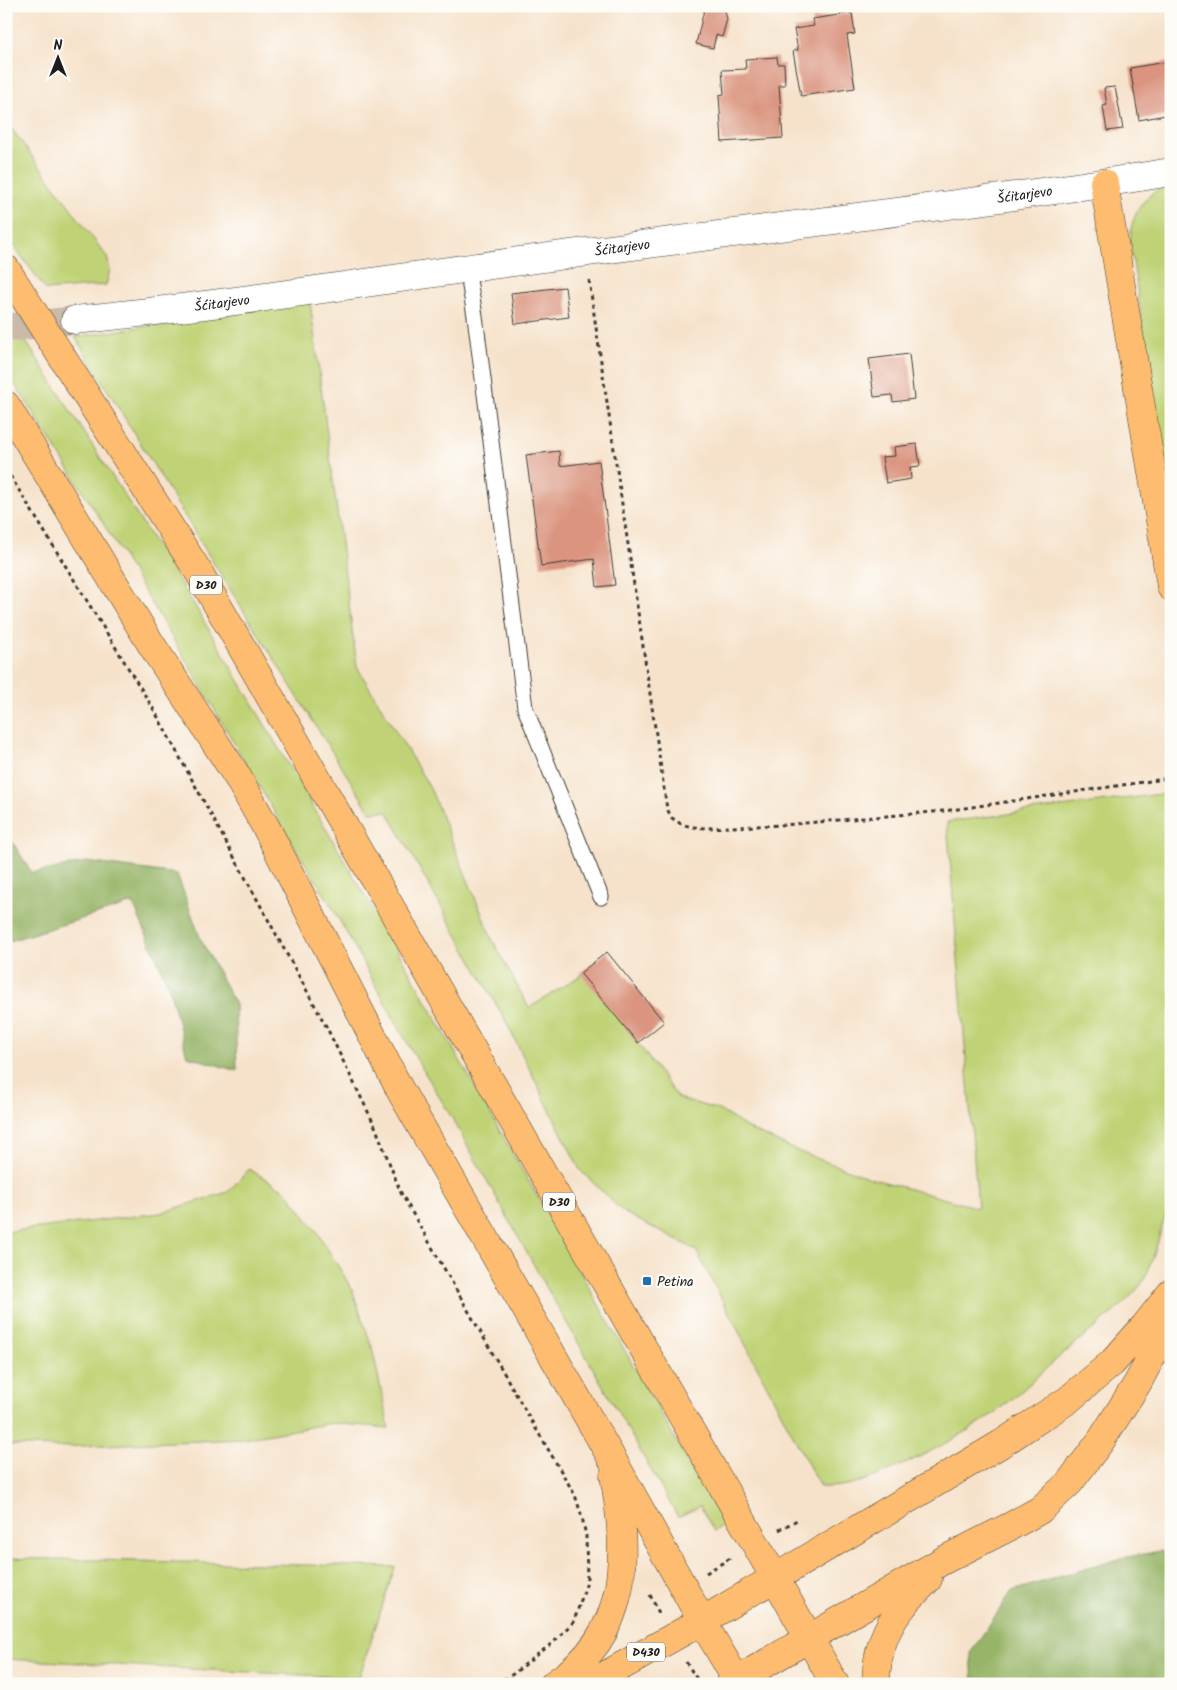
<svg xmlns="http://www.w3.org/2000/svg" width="1177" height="1690" font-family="Kalam,sans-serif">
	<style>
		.green { fill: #bfd376; stroke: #6e7849 }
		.forest { fill: #97b567; stroke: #5a6842 }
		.building { fill: #da947f }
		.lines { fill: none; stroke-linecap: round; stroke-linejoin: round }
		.street-tunnel { stroke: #cabaa8; stroke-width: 28; stroke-dasharray: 28 14; stroke-linecap: butt }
		.lane-casing { stroke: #3d3a36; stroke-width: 17 }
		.street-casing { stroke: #3d3a36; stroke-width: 29 }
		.primary-casing { stroke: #3d3a36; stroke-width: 29 }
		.highway-casing { stroke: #3d3a36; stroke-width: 29 }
		.path { stroke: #3d3a36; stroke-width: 3; stroke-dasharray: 4 4; stroke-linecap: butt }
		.lane { stroke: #fff; stroke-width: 15 }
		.street { stroke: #fff; stroke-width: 28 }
		.primary { stroke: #fdbc70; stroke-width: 28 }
		.highway { stroke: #fdbc70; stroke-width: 28 }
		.poi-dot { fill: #1f6fb2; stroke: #fdfcf7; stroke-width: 2 }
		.labels { text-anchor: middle; stroke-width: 4.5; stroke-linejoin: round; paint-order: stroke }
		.shield { fill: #fdfcf7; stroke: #605f5e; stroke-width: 1 }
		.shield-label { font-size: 12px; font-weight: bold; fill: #1c1c1c }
		.street-label { font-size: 14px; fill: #1c1c1c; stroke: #fdfcf7 }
		.poi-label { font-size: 14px; fill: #1c1c1c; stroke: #fdfcf7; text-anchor: start }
	</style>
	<rect width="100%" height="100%" fill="#fdfcf7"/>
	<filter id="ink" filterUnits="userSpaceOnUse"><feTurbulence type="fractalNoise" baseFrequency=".02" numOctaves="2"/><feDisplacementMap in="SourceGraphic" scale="10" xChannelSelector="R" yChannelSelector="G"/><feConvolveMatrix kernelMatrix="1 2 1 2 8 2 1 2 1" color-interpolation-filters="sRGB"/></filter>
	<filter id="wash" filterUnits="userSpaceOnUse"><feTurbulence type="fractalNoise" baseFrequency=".0096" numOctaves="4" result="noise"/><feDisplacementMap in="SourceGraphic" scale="20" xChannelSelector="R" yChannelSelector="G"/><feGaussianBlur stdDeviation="1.12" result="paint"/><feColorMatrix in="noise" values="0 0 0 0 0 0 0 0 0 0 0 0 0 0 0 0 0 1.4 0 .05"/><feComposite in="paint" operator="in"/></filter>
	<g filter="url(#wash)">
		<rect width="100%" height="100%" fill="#f6e2cb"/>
		<g class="green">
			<polygon points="6,121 107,257 110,270 106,285 46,290 6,235"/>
			<path d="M1171,185v335l-41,-279c1,-6 1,-13 3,-19 5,-18 20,-34 38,-37z"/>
			<path d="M310,301l47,366 73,121 62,151 37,69 57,-36 92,126 41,12 32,20 49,22 70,26 108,30 -31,-386 221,-29 3,19v390c-12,24 -16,65 -32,85 -21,25 -50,44 -74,65 -19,16 -36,33 -54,48 -34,28 -72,48 -111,66 -28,12 -49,22 -80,21l-124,-237 -73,-38 -43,-42 -76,-152 -117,-207 -17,1 -154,-245 -141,-230z"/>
			<polygon points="6,310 195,606 392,941 724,1525 714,1531 700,1506 678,1517 540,1276 455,1123 413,1053 331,905 287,834 184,657 103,523 6,370"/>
			<polygon points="249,1169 286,1191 316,1230 352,1289 372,1347 389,1428 332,1423 244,1439 57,1447 6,1445 6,1232 160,1213 228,1192"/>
			<polygon points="6,1558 395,1567 359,1678 6,1659"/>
		</g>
		<g class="forest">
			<polygon points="6,832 32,873 87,862 177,874 201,940 235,1004 237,1071 187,1056 169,987 133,903 6,942"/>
			<polygon points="1171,1549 1171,1684 973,1684 971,1652 1012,1591 1122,1558"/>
		</g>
		<g id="blocks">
			<g class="building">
				<polygon points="724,7 727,19 722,37 716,35 713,48 696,44 704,10"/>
				<polygon points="852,13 855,34 847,35 855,88 801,96 793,51 798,50 794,29 814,26 812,19"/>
				<polygon points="777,57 778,64 784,64 785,85 779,85 783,138 722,142 719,95 724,94 722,70 746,69 745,59"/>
				<polygon points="1171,61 1171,114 1139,120 1130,68"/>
				<polygon points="1115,87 1123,129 1107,131 1103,106 1107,105 1104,88"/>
				<polygon points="565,287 569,317 515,324 511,293"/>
				<polygon points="909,354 914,399 893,402 892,395 874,397 869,359"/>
				<polygon points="917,444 920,466 910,467 911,479 886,483 882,457 895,456 894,447"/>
				<polygon points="559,451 560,466 599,461 615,585 597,587 594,559 541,566 526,455"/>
				<polygon points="607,952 664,1022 638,1043 580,973"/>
			</g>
		</g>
	</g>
	<g filter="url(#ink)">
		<use href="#blocks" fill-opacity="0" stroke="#3d3a36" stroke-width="1"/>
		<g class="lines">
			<polyline class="street-tunnel" points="6,328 75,320"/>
			<g class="lane-casing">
				<polyline id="lane" points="467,268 475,316 525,708 601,897"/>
			</g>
			<g class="street-casing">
				<g id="street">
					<path id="s1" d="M75,320c171,-17 341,-46 512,-68 195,-26 390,-48 584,-80"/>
				</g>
			</g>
			<g class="primary-casing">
				<g id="primary">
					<polyline points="1104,183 1171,587"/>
					<polyline points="775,1578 835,1684"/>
					<polyline points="702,1621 739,1684"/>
					<polyline points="590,1684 702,1621 1001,1444 1068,1400 1112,1363 1144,1327 1171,1293"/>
					<polyline points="730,1684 944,1560 1011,1526 1040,1510 1069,1483 1100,1442 1137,1384 1171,1320"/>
					<path d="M876,1684c0,-29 9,-57 28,-79 7,-9 16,-17 24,-26"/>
				</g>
			</g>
			<g class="highway-casing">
				<g id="highway">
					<polyline points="6,269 198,571 775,1578"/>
					<polyline points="6,405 151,644 237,776 268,831 400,1090 611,1457 702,1621"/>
					<path d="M554,1684c77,-51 74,-127 60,-209"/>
				</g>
			</g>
			<g class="path">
				<polyline points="589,280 667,809 672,818 681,824 692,827 706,828 783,825 944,811 1171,778"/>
				<polyline points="6,469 154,710 326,1026 375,1126 401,1193 525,1410 575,1495 582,1517 586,1536 587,1582 574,1621 556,1640 513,1674 496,1684"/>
				<polyline points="779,1530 797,1520"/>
				<polyline points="706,1573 732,1557"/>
				<polyline points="650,1595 659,1613"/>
				<polyline points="686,1662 700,1684"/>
			</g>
			<use href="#lane" class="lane"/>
			<use href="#street" class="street"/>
			<use href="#primary" class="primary"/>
			<use href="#highway" class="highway"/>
		</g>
	</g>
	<rect class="poi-dot" x="642" y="1276" width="10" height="10" rx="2.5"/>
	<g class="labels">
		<g class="shield">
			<rect x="190" y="575.5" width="32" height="19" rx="4"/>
			<rect x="543" y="1192.5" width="32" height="19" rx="4"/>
			<rect x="627" y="1642.5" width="38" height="19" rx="4"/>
		</g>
		<g class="shield-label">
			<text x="206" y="589">D30</text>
			<text x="559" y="1206">D30</text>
			<text x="646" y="1656">D430</text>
		</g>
		<g class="street-label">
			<text dy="5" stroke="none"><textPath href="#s1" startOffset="958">Šćitarjevo</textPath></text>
			<text dy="5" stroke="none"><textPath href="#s1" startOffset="552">Šćitarjevo</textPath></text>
			<text dy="5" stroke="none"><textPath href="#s1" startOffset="148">Šćitarjevo</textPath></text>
		</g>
		<g class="poi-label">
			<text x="657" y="1286">Petina</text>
		</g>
	</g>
	<rect width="1177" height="1690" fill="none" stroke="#fdfcf7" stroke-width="25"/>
	<g transform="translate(58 58)" stroke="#fdfcf7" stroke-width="4" paint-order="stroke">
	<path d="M0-4L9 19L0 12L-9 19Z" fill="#1c1c1c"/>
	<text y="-8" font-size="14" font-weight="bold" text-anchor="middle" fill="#1c1c1c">N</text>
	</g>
</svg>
